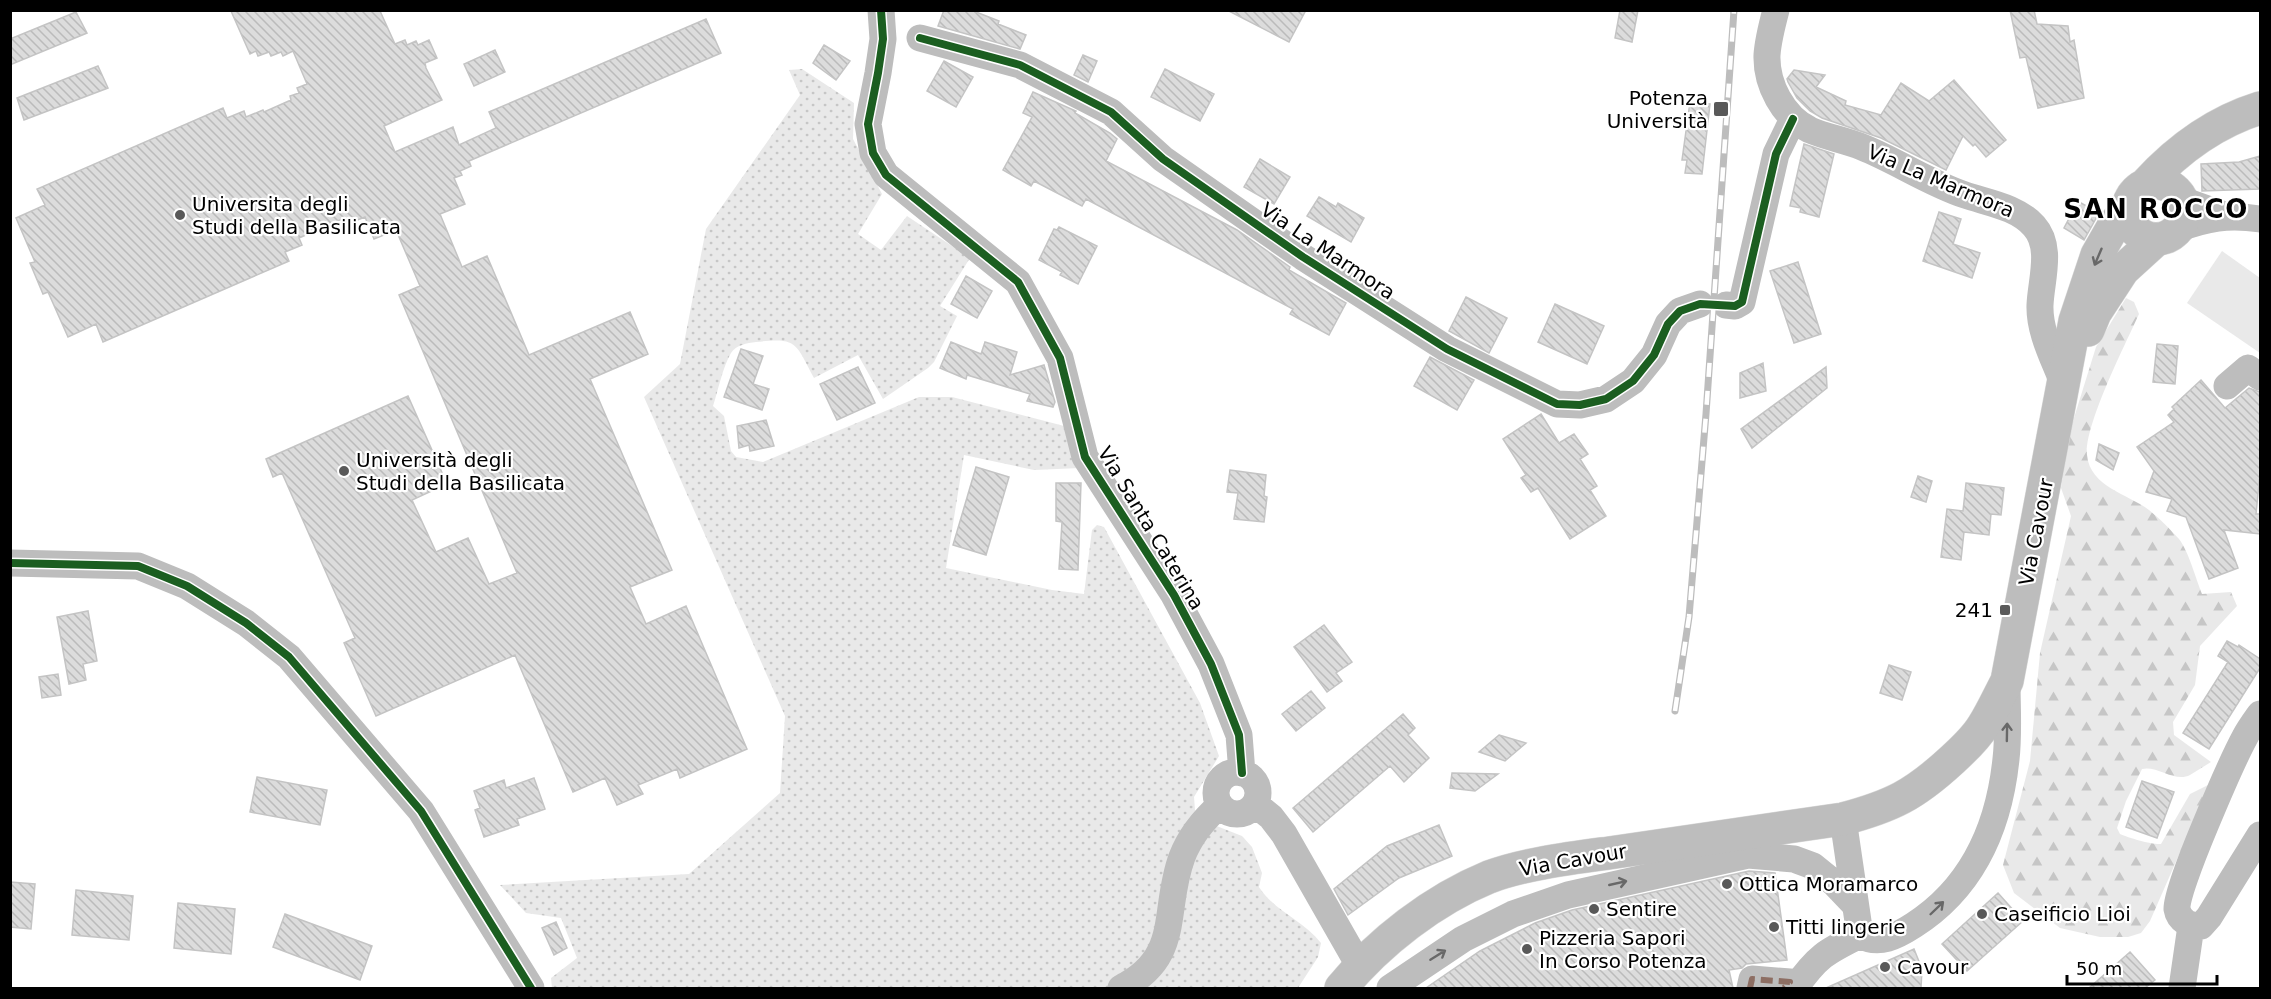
<svg xmlns="http://www.w3.org/2000/svg" width="2271" height="999" viewBox="0 0 2271 999" font-family="'DejaVu Sans',sans-serif">
<style>
.grass{fill:url(#grass-dots)}
.forest{fill:url(#forest-firs)}
.pitch{fill:#e9e9e9}
.building{fill:url(#building-back-hatch);stroke:#c4c4c4;stroke-width:1.5}
.lines{fill:none;stroke-linecap:round;stroke-linejoin:round}
.major-casing{stroke:#dbdbdb;stroke-width:34}
.minor{stroke:#bdbdbd;stroke-width:27}
.major{stroke:#bdbdbd;stroke-width:33}
.rail-casing{stroke:#bdbdbd;stroke-width:7}
.rail{stroke:#fff;stroke-width:4.5;stroke-dasharray:14;stroke-linecap:butt}
.quiet{stroke:#8d6e63;stroke-width:6;stroke-dasharray:12 6;stroke-linecap:butt}
.cycleway-casing{stroke:#fff;stroke-width:11}
.cycleway{stroke:#1b5e20;stroke-width:8}
.oneway{stroke:#686868}
.poi-dot{fill:#595959;stroke:#fff;stroke-width:2}
.labels{text-anchor:middle;dominant-baseline:central;stroke-width:4.5;stroke-linejoin:round;paint-order:stroke}
.poi-label{font-size:20px;fill:#000;stroke:#fff;text-anchor:start}
.street-label{font-size:20px;fill:#000;stroke:#fff}
.district-label{font-size:26px;font-weight:bold;letter-spacing:1.5px;fill:#000;stroke:#fff}
</style>
<defs>
<pattern id="grass-dots" width="8" height="8" patternUnits="userSpaceOnUse" patternTransform="scale(1.5)"><rect width="8" height="8" fill="#e9e9e9"/><path d="M2 2h.1M6 6h.1" fill="none" stroke="#c6c6c6" stroke-width="1.8" stroke-linecap="round"/></pattern>
<pattern id="forest-firs" width="22" height="20" patternUnits="userSpaceOnUse" patternTransform="scale(1.5)"><rect width="22" height="20" fill="#e9e9e9"/><path d="M5 1l3.5 6h-7zM16 11l3.5 6h-7z" fill="#c6c6c6"/></pattern>
<pattern id="building-back-hatch" width="6" height="6" patternUnits="userSpaceOnUse" patternTransform="scale(1.5)"><rect width="6" height="6" fill="#dcdcdc"/><path d="M-1 5l2 2M0 0l6 6M5-1l2 2" fill="none" stroke="#bbb"/></pattern>
</defs>
<rect width="100%" height="100%" fill="#fff"/>
<path class="grass" d="M 802,69 L 854,103 L 853,139 L 882,194 L 858,234 L 881,250 L 907,216 L 970,258 L 940,306 L 957,316 L 934,362 L 928,368 L 883,399 L 858,355 L 814,378 C 795,343 798,337 756,342 C 747,343 736,345 731,353 C 723,366 718,391 713,406 L 724,416 L 731,451 L 736,457 L 763,462 L 919,397 L 952,397 L 1068,427 L 1080,468 L 1034,470 L 964,455 L 946,568 L 1052,590 L 1084,594 L 1092,530 L 1097,525 L 1104,527 L 1200,703 L 1219,756 L 1194,797 L 1195,810 L 1204,821 L 1242,836 L 1252,847 L 1262,873 L 1259,887 C 1274,911 1303,920 1321,943 L 1318,957 L 1298,988 L 552,988 L 551,978 L 577,958 L 561,918 L 526,913 L 500,885 L 689,874 L 780,793 L 785,716 L 644,397 L 680,364 L 706,229 L 800,95 L 789,70 Z"/>
<path class="forest" d="M 2126,298 L 2134,302 L 2139,314 C 2126,343 2084,426 2087,455 C 2090,487 2128,494 2149,510 C 2159,518 2170,529 2179,539 C 2188,550 2196,579 2202,594 L 2231,592 L 2237,606 L 2200,646 L 2195,685 L 2173,722 L 2174,735 L 2211,762 C 2204,766 2197,771 2190,775 C 2175,783 2157,765 2142,769 L 2126,801 L 2117,828 L 2120,834 C 2129,838 2153,845 2161,844 L 2190,794 L 2210,784 L 2150,921 L 2141,933 L 2128,937 L 2100,937 L 2060,928 L 2014,893 L 2003,865 L 2030,761 L 2040,653 L 2071,516 L 2061,488 L 2069,434 L 2096,347 Z"/>
<path class="pitch" d="M 2222,251 L 2260,278 L 2260,353 L 2187,303 Z"/>
<path class="building" d="M 944,10 L 971,10 L 999,21 L 998,24 L 1026,35 L 1020,49 L 938,26 Z
M 1227,10 L 1306,10 L 1289,42 Z
M 1620,10 L 1638,10 L 1632,42 L 1615,38 Z
M 2010,10 L 2034,10 L 2037,24 L 2068,26 L 2070,42 L 2074,40 L 2084,98 L 2038,108 L 2026,57 L 2020,58 Z
M 231,11 L 380,11 L 395,44 L 405,40 L 407,45 L 416,41 L 418,45 L 429,40 L 437,58 L 425,63 L 426,68 L 442,100 L 384,126 L 395,152 L 453,127 L 459,145 L 496,128 L 489,112 L 706,19 L 721,53 L 469,161 L 471,166 L 460,171 L 462,175 L 454,178 L 465,204 L 440,214 L 462,267 L 487,256 L 529,355 L 630,312 L 648,354 L 590,379 L 672,570 L 630,587 L 646,624 L 686,606 L 747,749 L 680,778 L 677,769 L 638,785 L 643,794 L 617,805 L 605,778 L 573,792 L 515,655 L 376,716 L 344,643 L 355,638 L 282,473 L 273,477 L 266,459 L 408,396 L 447,484 L 412,500 L 436,552 L 468,538 L 489,584 L 517,573 L 399,295 L 420,286 L 396,230 L 374,239 L 365,217 L 355,221 L 354,217 L 343,222 L 342,219 L 299,238 L 302,245 L 285,252 L 289,261 L 103,342 L 96,324 L 68,337 L 48,292 L 43,294 L 30,263 L 35,262 L 16,218 L 45,205 L 37,189 L 223,108 L 227,118 L 244,111 L 246,117 L 263,110 L 264,112 L 291,100 L 290,96 L 299,93 L 297,88 L 307,84 L 293,51 L 283,56 L 281,52 L 271,56 L 269,52 L 258,56 L 256,51 L 250,54 Z
M 76,12 L 87,33 L 10,65 L 10,39 Z
M 824,45 L 850,61 L 836,80 L 813,63 Z
M 495,50 L 505,72 L 474,86 L 464,64 Z
M 1083,55 L 1097,61 L 1088,82 L 1074,75 Z
M 944,61 L 973,77 L 956,107 L 927,91 Z
M 98,66 L 108,88 L 24,120 L 17,98 Z
M 1165,69 L 1214,94 L 1200,121 L 1151,97 Z
M 1794,70 L 1825,75 L 1816,87 L 1846,101 L 1845,105 L 1881,115 L 1901,83 L 1929,101 L 1954,80 L 2006,140 L 1986,157 L 1975,144 L 1973,146 L 1963,136 L 1946,170 L 1881,138 L 1822,118 L 1810,111 L 1797,98 L 1788,82 L 1787,79 Z
M 1033,92 L 1076,111 L 1075,113 L 1110,133 L 1117,139 L 1106,161 L 1237,230 L 1290,267 L 1289,270 L 1346,303 L 1329,335 L 1290,314 L 1293,309 L 1086,199 L 1082,206 L 1034,181 L 1031,186 L 1003,170 L 1032,117 L 1023,113 Z
M 1690,102 L 1710,104 L 1702,174 L 1685,173 L 1687,160 L 1682,160 Z
M 1804,144 L 1834,154 L 1819,217 L 1800,212 L 1801,208 L 1790,206 Z
M 2260,156 L 2260,189 L 2202,191 L 2201,164 L 2239,162 Z
M 1260,159 L 1290,177 L 1274,204 L 1244,187 Z
M 1319,197 L 1336,207 L 1338,203 L 1364,218 L 1351,242 L 1307,216 Z
M 2081,203 L 2099,213 L 2084,240 L 2064,228 L 2074,209 Z
M 1939,212 L 1961,219 L 1953,244 L 1980,253 L 1972,278 L 1923,261 Z
M 1059,227 L 1097,246 L 1078,284 L 1060,275 L 1062,272 L 1039,260 L 1054,229 L 1057,230 Z
M 1798,262 L 1821,334 L 1794,343 L 1770,271 Z
M 966,276 L 992,291 L 977,318 L 951,304 Z
M 1466,297 L 1507,318 L 1489,353 L 1449,331 Z
M 1555,304 L 1604,326 L 1587,364 L 1538,342 Z
M 951,342 L 981,354 L 985,342 L 1017,352 L 1010,375 L 1044,365 L 1055,402 L 1053,407 L 1027,401 L 1030,394 L 967,375 L 966,379 L 940,368 Z
M 2157,344 L 2178,346 L 2175,384 L 2153,382 Z
M 741,349 L 763,356 L 753,384 L 769,389 L 762,410 L 724,397 Z
M 1430,357 L 1474,380 L 1457,410 L 1414,386 Z
M 1763,363 L 1766,391 L 1740,398 L 1740,373 Z
M 858,367 L 875,403 L 837,420 L 820,384 Z
M 1826,367 L 1827,388 L 1752,448 L 1741,429 Z
M 2201,380 L 2225,408 L 2249,388 L 2260,392 L 2260,474 L 2256,514 L 2260,514 L 2260,534 L 2224,530 L 2238,568 L 2209,579 L 2186,517 L 2167,511 L 2172,499 L 2146,492 L 2154,471 L 2137,447 L 2174,422 L 2168,415 L 2174,409 L 2172,407 Z
M 1541,414 L 1559,443 L 1574,434 L 1588,454 L 1580,459 L 1597,486 L 1590,490 L 1606,516 L 1570,539 L 1538,488 L 1531,492 L 1521,478 L 1526,475 L 1503,439 Z
M 766,420 L 774,446 L 750,451 L 749,445 L 739,448 L 737,426 Z
M 2099,444 L 2119,453 L 2113,470 L 2096,460 Z
M 976,467 L 1009,477 L 986,555 L 953,545 Z
M 1230,470 L 1266,475 L 1264,496 L 1267,497 L 1264,522 L 1234,519 L 1238,493 L 1227,492 Z
M 1918,476 L 1932,481 L 1926,502 L 1911,497 Z
M 1056,483 L 1081,483 L 1078,570 L 1059,569 L 1062,522 L 1056,521 Z
M 1966,483 L 2004,488 L 2001,515 L 1991,514 L 1989,535 L 1964,532 L 1961,560 L 1941,557 L 1947,509 L 1963,511 Z
M 88,611 L 97,661 L 83,664 L 86,680 L 69,684 L 57,617 Z
M 1324,625 L 1352,662 L 1336,673 L 1342,681 L 1327,692 L 1294,647 Z
M 2227,641 L 2238,647 L 2239,645 L 2260,659 L 2260,668 L 2209,749 L 2183,733 L 2228,662 L 2218,656 Z
M 1889,665 L 1911,672 L 1902,700 L 1880,693 Z
M 58,674 L 61,695 L 42,698 L 39,677 Z
M 1311,691 L 1325,708 L 1296,731 L 1282,714 Z
M 1403,714 L 1415,728 L 1408,735 L 1429,758 L 1404,782 L 1390,766 L 1313,832 L 1293,808 Z
M 1499,735 L 1526,743 L 1505,761 L 1479,752 Z
M 1452,773 L 1498,774 L 1475,791 L 1450,788 Z
M 257,777 L 327,790 L 320,825 L 250,812 Z
M 534,778 L 545,809 L 517,819 L 519,825 L 484,837 L 475,810 L 480,808 L 474,791 L 504,780 L 506,788 Z
M 2142,781 L 2174,792 L 2157,838 L 2126,827 Z
M 1439,825 L 1452,856 L 1399,878 L 1348,915 L 1334,889 L 1387,846 Z
M 1749,871 L 1775,873 L 1787,960 L 1746,964 L 1742,968 L 1729,970 L 1733,988 L 1426,988 L 1480,951 L 1535,923 L 1572,910 Z
M 10,882 L 35,884 L 31,929 L 10,927 Z
M 76,890 L 133,896 L 129,940 L 72,935 Z
M 1998,893 L 2023,921 L 1967,971 L 1942,944 Z
M 178,903 L 235,909 L 231,954 L 174,948 Z
M 285,914 L 372,946 L 360,980 L 273,947 Z
M 556,922 L 567,948 L 554,955 L 542,928 Z
M 1914,949 L 1922,969 L 1921,988 L 1826,988 Z
M 2130,952 L 2155,980 L 2145,988 L 2089,988 Z"/>
<g class="lines">
<g class="major-casing">
<path id="major" d="M2128 211a28 28 0 1 1 56 0a28 28 0 1 1-56 0Z
M 2146,184 C 2177,150 2215,122 2260,108
M 2088,330 L 2095,313 L 2123,270 L 2157,239
M 1341,988 C 1379,942 1433,900 1489,877 C 1523,864 1572,858 1609,853 C 1687,841 1765,831 1843,819 C 1892,806 1914,795 1952,760 C 1963,750 1975,739 1983,726 C 1992,712 1999,696 2007,681 L 2075,321 L 2097,255 L 2113,227 L 2127,207"/>
</g>
<path class="minor" d="M 881,10 L 883,39 L 878,73 L 868,124 L 873,153 L 886,175 L 1018,282 L 1060,358 L 1085,457 L 1174,595 L 1211,664 L 1239,735 L 1242,773
M 1776,10 C 1772,25 1768,40 1767,55 C 1766,84 1783,117 1810,130 C 1826,137 1845,140 1862,147 C 1897,161 1929,183 1965,195 C 1989,203 2017,207 2034,226 C 2053,247 2041,280 2040,305 C 2039,332 2054,359 2063,383
M 920,38 L 1020,65 L 1111,112 L 1163,159 L 1303,257 L 1447,349 L 1557,404 L 1580,405 L 1606,399 L 1633,381 L 1654,355 L 1668,324 L 1680,311 L 1700,304
M 2182,200 L 2227,216
M 2177,229 C 2207,218 2228,214 2260,219
M 1726,305 L 1735,306 L 1742,302 L 1776,154 L 1793,119
M 2227,386 L 2248,368 L 2260,377
M 10,563 L 138,566 L 187,586 L 246,623 L 289,657 L 421,811 L 531,988
M 2260,714 C 2255,721 2249,729 2245,737 C 2233,759 2174,892 2177,909 C 2179,921 2190,926 2201,926 L 2209,917 L 2260,835
M1216 793a21 21 0 1 1 42 0a21 21 0 1 1-42 0Z
M 1255,804 L 1271,817 L 1284,834 L 1360,967
M 1843,819 L 1860,935 C 1879,946 1897,936 1914,925 C 1973,887 1999,827 2006,759 C 2009,734 2007,707 2007,681
M 1121,988 C 1183,957 1162,910 1182,857 C 1190,836 1203,820 1220,805
M 1390,988 L 1463,939 L 1513,914 L 1568,895 L 1748,855 L 1794,859 L 1813,866 L 1834,883 L 1854,904
M 1750,988 L 1752,979 L 1790,982 L 1784,988
M 1795,988 C 1817,957 1825,952 1860,935
M 2182,988 L 2191,926"/>
<use href="#major" class="major"/>
<g class="rail-casing">
<path id="rail" d="M 1675,711 L 1689,617 L 1706,414 L 1734,10"/>
</g>
<use href="#rail" class="rail"/>
<path class="quiet" d="M 1750,988 L 1752,979 L 1790,982 L 1784,988"/>
<g class="cycleway-casing">
<path id="cycleway" d="M 881,10 L 883,39 L 878,73 L 868,124 L 873,153 L 886,175 L 1018,282 L 1060,358 L 1085,457 L 1174,595 L 1211,664 L 1239,735 L 1242,773
M 920,38 L 1020,65 L 1111,112 L 1163,159 L 1303,257 L 1447,349 L 1557,404 L 1580,405 L 1606,399 L 1633,381 L 1654,355 L 1668,324 L 1680,311 L 1700,304 L 1735,306 L 1742,302 L 1776,154 L 1793,119
M 10,563 L 138,566 L 187,586 L 246,623 L 289,657 L 421,811 L 531,988"/>
</g>
<use href="#cycleway" class="cycleway"/>
</g>
<defs><path id="oneway-shaft" d="M-6 0H5M1.5-3L5.5 0L1.5 3" fill="none" stroke-width="1.6" stroke-linecap="round" stroke-linejoin="round" transform="scale(1.5)"/></defs>
<g class="oneway">
<use href="#oneway-shaft" transform="translate(2098 257) rotate(113)"/>
<use href="#oneway-shaft" transform="translate(2007 732) rotate(-89)"/>
<use href="#oneway-shaft" transform="translate(1618 883) rotate(-13)"/>
<use href="#oneway-shaft" transform="translate(1937 908) rotate(-44)"/>
<use href="#oneway-shaft" transform="translate(1438 955) rotate(-32)"/>
</g>
<g class="poi-dot">
<rect x="1713" y="101" width="16" height="16" rx="3"/>
<circle cx="180" cy="215" r="6"/>
<circle cx="344" cy="471" r="6"/>
<rect x="1999" y="604" width="12" height="12" rx="3"/>
<circle cx="1727" cy="884" r="6"/>
<circle cx="1594" cy="909" r="6"/>
<circle cx="1982" cy="914" r="6"/>
<circle cx="1774" cy="927" r="6"/>
<circle cx="1527" cy="949" r="6"/>
<circle cx="1885" cy="967" r="6"/>
</g>
<g class="labels">
<g class="poi-label">
<text x="1708" y="98" text-anchor="end">Potenza<tspan x="1708" dy="23">Università</tspan></text>
<text x="192" y="204">Universita degli<tspan x="192" dy="23">Studi della Basilicata</tspan></text>
<text x="356" y="460">Università degli<tspan x="356" dy="23">Studi della Basilicata</tspan></text>
<text x="1993" y="610" text-anchor="end">241</text>
<text x="1739" y="884">Ottica Moramarco</text>
<text x="1606" y="909">Sentire</text>
<text x="1994" y="914">Caseificio Lioi</text>
<text x="1786" y="927">Titti lingerie</text>
<text x="1539" y="938">Pizzeria Sapori<tspan x="1539" dy="23">In Corso Potenza</tspan></text>
<text x="1897" y="967">Cavour</text>
</g>
<g class="street-label">
<text transform="translate(1941 181) rotate(23)">Via La Marmora</text>
<text transform="translate(1328 251) rotate(34)">Via La Marmora</text>
<text transform="translate(1151 528) rotate(59)">Via Santa Caterina</text>
<text transform="translate(2036 532) rotate(-79)">Via Cavour</text>
<text transform="translate(1573 860) rotate(-10)">Via Cavour</text>
</g>
<g class="district-label">
<text x="2156" y="209">SAN ROCCO</text>
</g>
</g>
<rect width="2271" height="999" fill="none" stroke="#000000" stroke-width="24"/>
<path d="M2067 975v9h150v-9" fill="none" stroke="#000000" stroke-width="3"/>
<text x="2076" y="975" font-size="18" fill="#000000" stroke="#ffffff" stroke-width="4.5" paint-order="stroke">50 m</text>
</svg>
